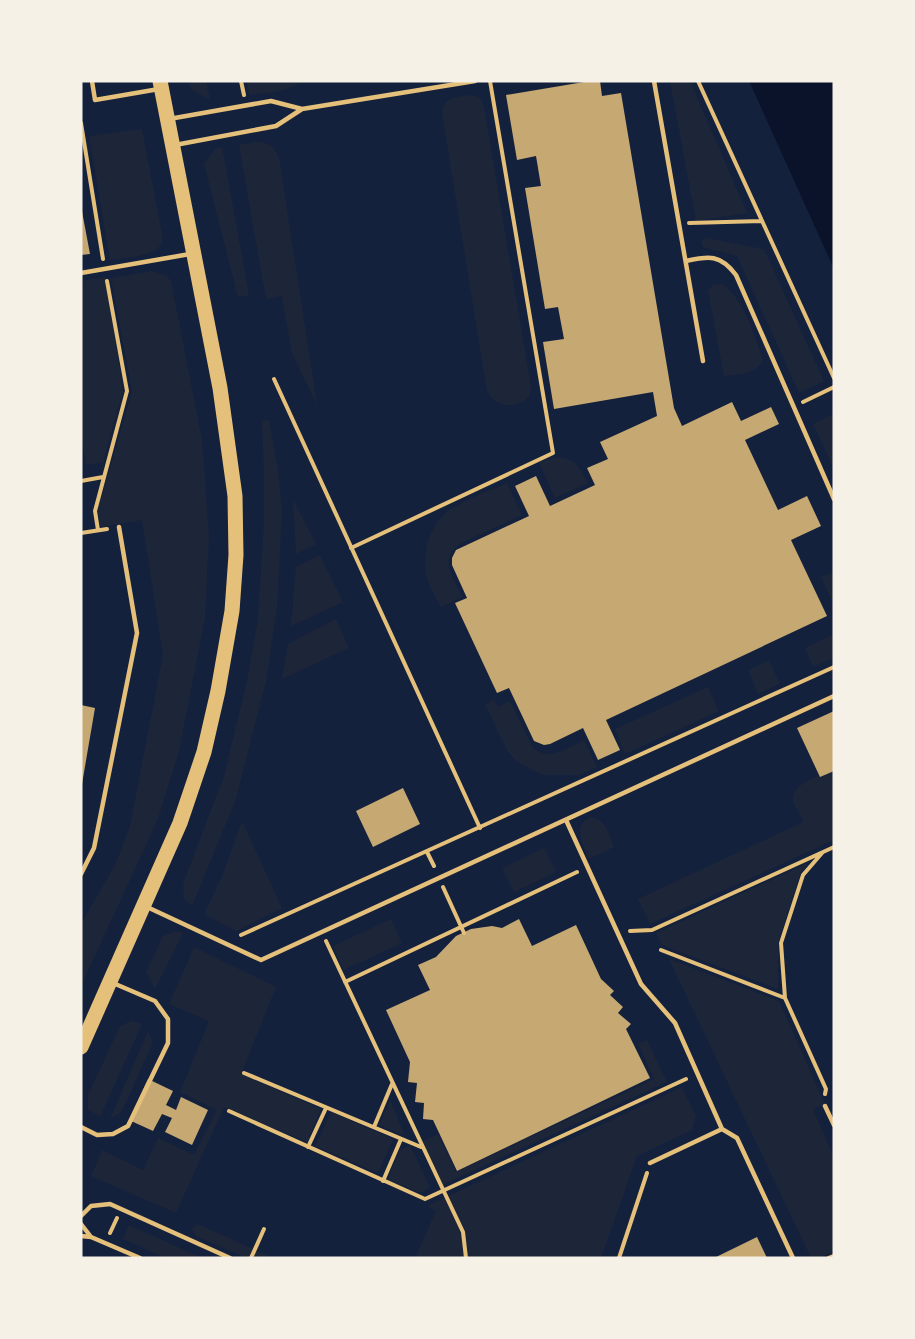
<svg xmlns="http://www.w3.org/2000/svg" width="915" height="1339" viewBox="0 0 915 1339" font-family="'Fira Sans Condensed',sans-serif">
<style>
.green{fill:#1d2539}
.water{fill:#0b132b}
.building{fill:#c6a872}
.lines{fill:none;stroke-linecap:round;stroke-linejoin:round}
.path{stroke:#e5c07b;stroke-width:4}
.service{stroke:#e5c07b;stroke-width:4.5}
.primary{stroke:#e5c07b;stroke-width:15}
</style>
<rect width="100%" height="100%" fill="#14213d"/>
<path class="green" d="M 188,81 L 206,81 L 210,100 L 192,90 Z
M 247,81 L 301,81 C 288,93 266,92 249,95 Z
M 670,81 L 690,81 L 747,213 L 696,221 Z
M 470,95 C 478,96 481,98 484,106 L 531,387 L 529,397 C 516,409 495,408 487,391 L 442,113 C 443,97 457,97 470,95 Z
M 142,129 L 162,234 C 162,238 163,241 161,244 C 156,257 122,258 110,260 L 89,136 Z
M 255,142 C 269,142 274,146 279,158 L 317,405 L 292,353 L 282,296 L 266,299 L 239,145 Z
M 222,147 L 249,295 L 238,297 L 204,164 L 215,149 Z
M 705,238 L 764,249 L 824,381 L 799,393 L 737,256 L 703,247 L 701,242 Z
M 152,271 L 166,275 L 171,281 L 202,440 L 209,536 L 205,618 L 179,751 L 158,819 L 81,986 L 81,924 L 115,865 L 130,826 L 163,655 L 142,520 L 101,527 L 98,510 L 132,391 L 111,278 Z
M 105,277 L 123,391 L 103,462 L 86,465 L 81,434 L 81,281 Z
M 722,284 C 742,296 756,338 763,360 C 755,375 740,374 724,376 L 708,291 L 713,285 Z
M 834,414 L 834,469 L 813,424 Z
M 269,420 L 278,470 L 282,511 L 277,608 L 266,681 L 236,799 L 192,906 L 184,898 L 183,884 L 224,776 L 247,681 L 258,619 L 264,522 L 264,472 L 262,421 Z
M 555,457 C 577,459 578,465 588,483 L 555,498 L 539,462 Z
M 507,483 L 522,515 L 461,543 C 437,560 453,576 462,597 L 441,607 C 436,598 430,588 427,578 C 421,553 430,522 452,508 C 469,498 489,491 507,483 Z
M 293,499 L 316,544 L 296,554 Z
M 320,555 L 343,602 L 291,626 L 296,567 Z
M 834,572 L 834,606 L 821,577 Z
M 336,619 L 349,648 L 282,679 L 288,644 Z
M 834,634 L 834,658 L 813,667 L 805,648 Z
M 769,660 L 780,684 L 758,694 L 748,670 Z
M 708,687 L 719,711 L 625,754 L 615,729 Z
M 494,700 L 498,707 L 510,701 L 533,748 C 550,762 567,748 584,740 L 597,767 L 579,775 L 543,775 L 517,762 L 508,752 L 485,705 Z
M 834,770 L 834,840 L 650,924 L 638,899 L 803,822 C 801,815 794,807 793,800 C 791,783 822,775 834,770 Z
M 591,817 C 606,819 609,835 614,847 L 589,859 C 583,845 571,825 591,817 Z
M 242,821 L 282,908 L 236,931 L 204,914 L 223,874 Z
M 544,848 L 556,872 L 514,892 L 502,868 Z
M 808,863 L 800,874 L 778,942 L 778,989 L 662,945 L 656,933 Z
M 391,919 L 402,943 L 344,970 L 333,946 Z
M 176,931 L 183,933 L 155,989 L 146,972 L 163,936 Z
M 194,947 L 276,987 L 241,1074 L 321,1109 L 307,1142 L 224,1107 L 176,1213 L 91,1176 L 102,1150 L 143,1170 L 158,1138 L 194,1155 L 217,1110 L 180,1092 L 209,1021 L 169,1004 Z
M 669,959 L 779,1001 L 825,1104 L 813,1109 L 834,1158 L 834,1251 L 820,1258 L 811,1258 Z
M 131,1021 L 142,1024 L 100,1117 L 88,1109 L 88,1095 L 120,1026 Z
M 148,1031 L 152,1040 L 152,1045 L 124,1107 L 120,1113 L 110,1119 Z
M 647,1040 L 667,1082 L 442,1185 L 422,1142 L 438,1134 L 456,1172 L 654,1079 L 638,1044 Z
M 682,1087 L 696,1116 L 692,1130 L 637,1156 L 601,1258 L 415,1258 L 436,1211 L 427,1206 Z
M 390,1100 L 405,1136 L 379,1125 Z
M 331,1112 L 393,1139 L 378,1173 L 315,1146 Z
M 410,1145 L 430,1188 L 420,1193 L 388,1179 L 399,1151 Z
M 129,1225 L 202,1258 L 165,1258 L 123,1239 Z
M 195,1225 L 200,1225 L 273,1258 L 246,1258 L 196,1236 L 192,1229 Z"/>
<path class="water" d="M 749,81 L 834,81 L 834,269 Z"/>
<path class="building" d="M 590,81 L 600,81 L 602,96 L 621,93 L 674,408 L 682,426 L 732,402 L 741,421 L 771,407 L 779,424 L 745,440 L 778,510 L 807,496 L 821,526 L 791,540 L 827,616 L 606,720 L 620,750 L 598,760 L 583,728 L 550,744 L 544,745 L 534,741 L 509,688 L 497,693 L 455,603 L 467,598 L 452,565 L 452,558 L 456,550 L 529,516 L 515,486 L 536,476 L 550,506 L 595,485 L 587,468 L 608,459 L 600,442 L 657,416 L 653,392 L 554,409 L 543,342 L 564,339 L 558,307 L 545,309 L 525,188 L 541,186 L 536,156 L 517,160 L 506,95 Z
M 81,206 L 90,254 L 81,255 Z
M 81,705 L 95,708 L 82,784 L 81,784 Z
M 834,711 L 834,771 L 820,777 L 797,728 Z
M 403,788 L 420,824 L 373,847 L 356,811 Z
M 519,919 L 532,946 L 576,925 L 601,979 L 614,991 L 610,995 L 623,1007 L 618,1013 L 631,1024 L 626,1029 L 650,1078 L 457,1171 L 433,1120 L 423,1119 L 424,1103 L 415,1102 L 417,1083 L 408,1082 L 410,1062 L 386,1010 L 430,990 L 418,965 L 436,957 L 456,936 L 471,929 L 492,926 L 502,928 Z
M 148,1079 L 173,1091 L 166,1105 L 176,1110 L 181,1097 L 208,1110 L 192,1145 L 165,1132 L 172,1118 L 162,1114 L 153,1131 L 129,1120 Z
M 757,1237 L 767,1258 L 714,1258 Z"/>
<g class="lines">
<path class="path" d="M 241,81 L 244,95
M 698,81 L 834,378
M 81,123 L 103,259
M 689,223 L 762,221
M 274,379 L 480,828
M 803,402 L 834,387
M 81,481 L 103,477
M 98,530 L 95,511 L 127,391 L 107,281
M 81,533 L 107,529
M 351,548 L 553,453 L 490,81
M 427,852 L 434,866
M 822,853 L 803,875 L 781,943 L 785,998 L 826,1089 L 825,1094
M 443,887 L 464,933
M 630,931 L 652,930 L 834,847
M 241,935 L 834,667
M 326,941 L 463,1232 L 466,1258
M 661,950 L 785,998
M 345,982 L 577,872
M 244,1073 L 421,1147
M 229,1111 L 425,1199 L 686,1079
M 374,1127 L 392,1084
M 308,1147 L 326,1108
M 383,1181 L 401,1139
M 110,1233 L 117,1218
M 251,1258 L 264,1229
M 619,1258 L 647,1173"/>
<path class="service" d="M 92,81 L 95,100 L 159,89
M 654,81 L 703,361
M 169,119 L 271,101 L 302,109
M 175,145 L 276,126 L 302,109 L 475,81
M 686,261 C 709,256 720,254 736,275 L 834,499
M 81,273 L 190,254
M 566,820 L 641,984 L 675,1023 L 722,1129 L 737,1138 L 793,1258
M 81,874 L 94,848 L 137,633 L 119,527
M 147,907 L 261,960 L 834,696
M 825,1106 L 834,1125
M 81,1127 L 97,1135 L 113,1134 L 128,1126 L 168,1043 L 168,1019 L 155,1001 L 113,983
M 650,1163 L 722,1129
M 81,1216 L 91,1206 L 110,1204 L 230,1258
M 81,1224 L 91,1237 L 81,1236
M 91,1237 L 140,1258
M 829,1258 L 834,1256"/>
<path class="primary" d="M 81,1047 L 180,823 L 204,752 L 218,691 L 232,611 L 236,555 L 235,496 L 220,388 L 160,81"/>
</g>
<rect width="915" height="1339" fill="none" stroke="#f6f1e7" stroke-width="165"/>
</svg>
